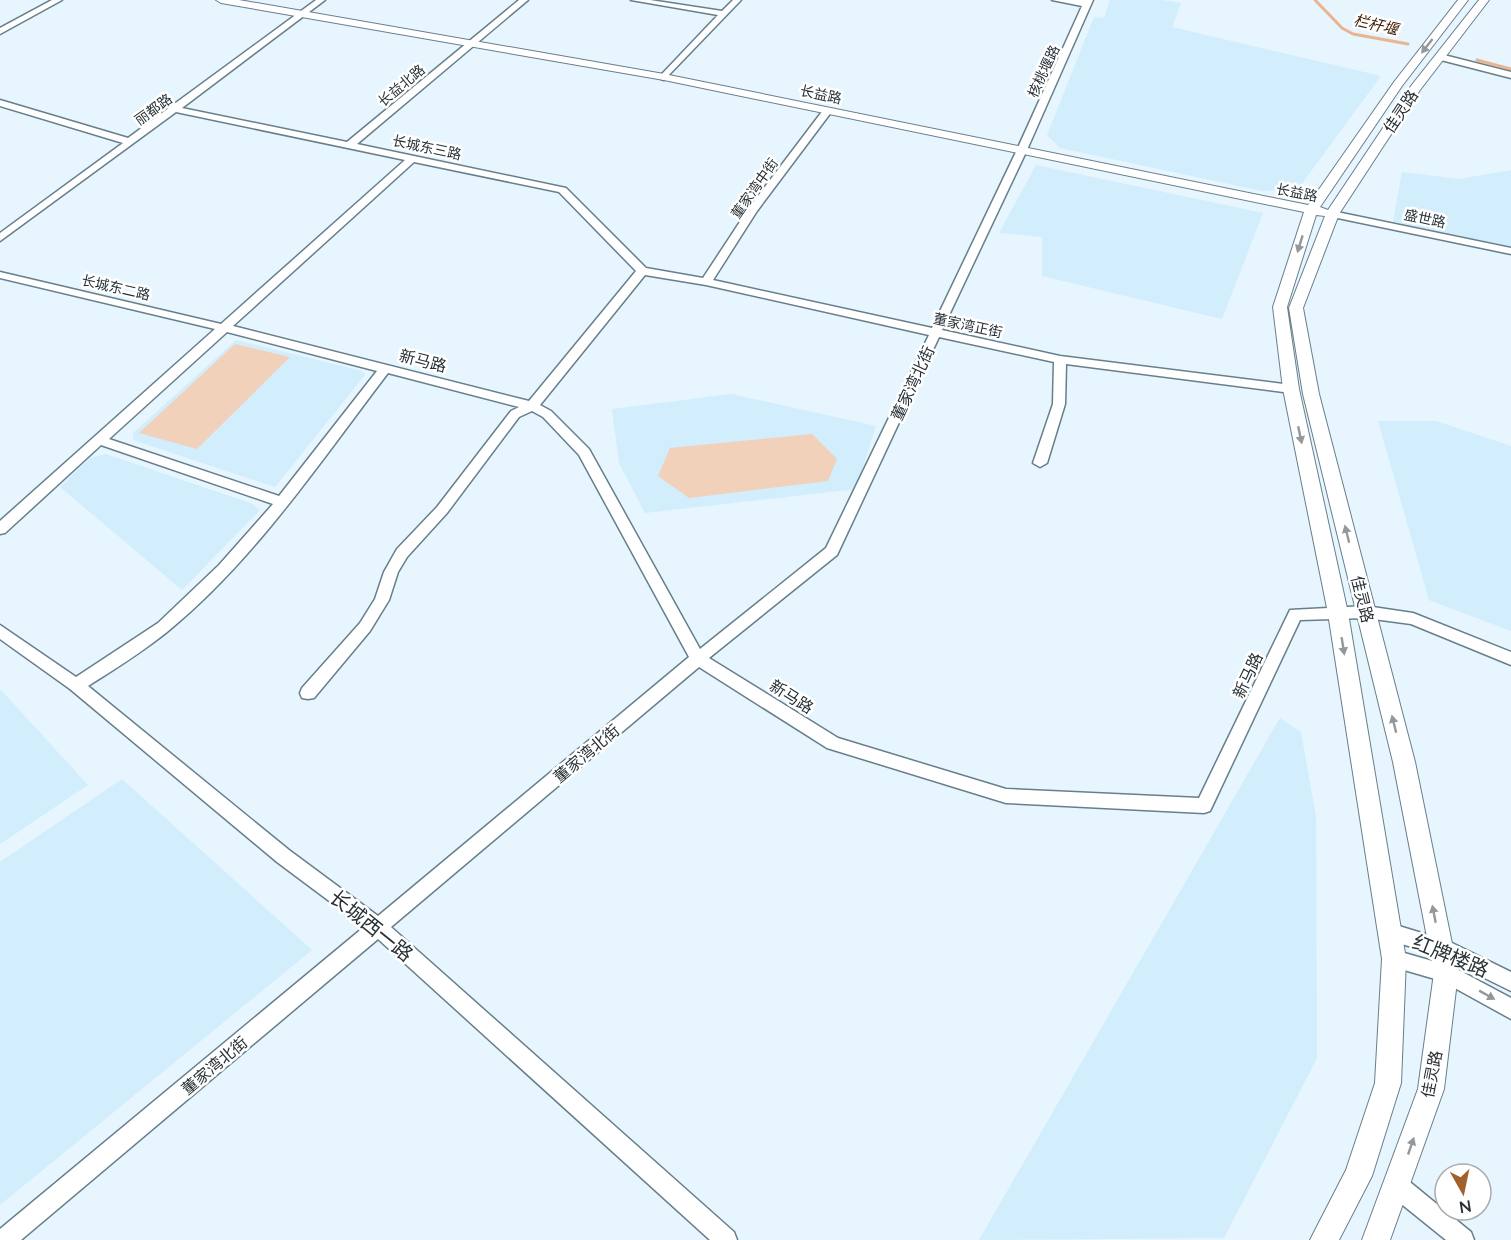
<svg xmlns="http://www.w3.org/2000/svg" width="1511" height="1240" viewBox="0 0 1511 1240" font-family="Lato,'Noto Sans SC',sans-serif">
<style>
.built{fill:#d2edfc}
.green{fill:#f1d1ba}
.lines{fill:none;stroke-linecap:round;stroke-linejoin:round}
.stream{stroke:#e9b591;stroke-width:3}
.minor-casing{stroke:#677f8b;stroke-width:3}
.major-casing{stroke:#677f8b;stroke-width:2}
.minor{fill:#fff;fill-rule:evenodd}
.major{fill:#fff;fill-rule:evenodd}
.oneway{fill:#93989a}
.labels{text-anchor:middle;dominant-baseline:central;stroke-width:5;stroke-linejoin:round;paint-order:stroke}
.far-street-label{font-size:14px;fill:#273136;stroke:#fff}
.far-water-label{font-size:15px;font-style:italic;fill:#432105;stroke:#fff}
.street-label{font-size:16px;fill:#273136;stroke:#fff}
.near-street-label{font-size:20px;fill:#273136;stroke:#fff}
</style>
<rect width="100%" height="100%" fill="#e6f5fe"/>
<path class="built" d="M 1110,0 L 1162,0 L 1181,3 L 1172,27 L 1381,76 L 1298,189 L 1262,191 L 1060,148 L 1047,135 L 1094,17 L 1104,18 Z
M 1036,165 L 1263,213 L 1222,319 L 1042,276 L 1042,237 L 999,233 Z
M 1511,170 L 1511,247 L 1393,222 L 1402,172 L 1459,179 Z
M 236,340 L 362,371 L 365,375 L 275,487 L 133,440 L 133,433 Z
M 731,394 L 876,426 L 856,489 L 645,513 L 619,463 L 612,409 Z
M 1378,421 L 1436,421 L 1511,446 L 1511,631 L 1429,600 Z
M 106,454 L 253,504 L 260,510 L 182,590 L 60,487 L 90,458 Z
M 0,689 L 88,785 L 0,844 Z
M 1280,718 L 1301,732 L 1316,817 L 1317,1058 L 1224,1238 L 979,1240 Z
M 122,779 L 312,950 L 0,1205 L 0,862 Z"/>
<path class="green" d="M 235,344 L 290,357 L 197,449 L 139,433 Z
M 812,434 L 837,459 L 828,481 L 689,498 L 658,476 L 670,448 Z"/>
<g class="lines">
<path class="stream" d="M 1315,0 L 1342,28 L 1353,34 L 1408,44
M 1477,60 L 1511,69"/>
<g class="minor-casing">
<path id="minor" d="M 52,0 L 62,0 L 0,34 L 0,28 Z
M 316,0 L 325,0 L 182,108 L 347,142 L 519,0 L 528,0 L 357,144 L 566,188 L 646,268 L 703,278 L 749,208 L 824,109 L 830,109 L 832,111 L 757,211 L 713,280 L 932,328 L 1016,152 L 1082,6 L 1052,0 L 1093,0 L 1026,152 L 942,330 L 1060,356 L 1291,385 L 1297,389 L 1291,393 L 1066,364 L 1065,404 L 1047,463 L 1040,467 L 1033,463 L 1053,404 L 1054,362 L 939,337 L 837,555 L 709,658 L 838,738 L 1006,789 L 1199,798 L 1290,610 L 1366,606 L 1413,613 L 1511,652 L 1511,665 L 1411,624 L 1366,618 L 1300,620 L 1210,811 L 1204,813 L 1006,803 L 827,748 L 699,667 L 391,927 L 734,1232 L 737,1240 L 710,1240 L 378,939 L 21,1240 L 0,1240 L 0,1229 L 364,927 L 277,862 L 70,689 L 0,639 L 0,625 L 76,677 L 158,623 L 219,565 L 273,504 L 101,445 L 5,533 L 0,534 L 0,521 L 215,329 L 0,278 L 0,272 L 221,324 L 405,160 L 176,112 L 0,241 L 0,233 L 123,143 L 0,106 L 0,100 L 128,138 ZM 414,162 L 559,192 L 636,271 L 529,401 L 233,326 ZM 645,275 L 706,285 L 929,335 L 826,548 L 700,649 L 589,449 L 551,411 L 540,405 ZM 227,332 L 377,371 L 279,496 L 109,439 ZM 388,373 L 519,407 L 511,411 L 437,507 L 397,549 L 384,572 L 375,599 L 360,623 L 302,688 L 300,693 L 302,698 L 308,699 L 314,698 L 370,631 L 389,600 L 398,572 L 407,557 L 447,513 L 519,417 L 532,411 L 543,417 L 579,455 L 689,657 L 378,916 L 289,850 L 88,686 C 115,669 142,652 167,632 C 255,560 319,463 388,373 Z
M 631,0 L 650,0 L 722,11 L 733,0 L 741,0 L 664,80 L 661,79 L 661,75 L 718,15 Z
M 1440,54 L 1511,72 L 1511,78 L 1437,59 L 1437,55 Z
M 1332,211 L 1511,248 L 1511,254 L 1328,216 L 1327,214 Z
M 1389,923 L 1448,941 L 1511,972 L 1511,991 L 1438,955 L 1382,938 L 1380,932 L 1382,926 Z
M 1394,950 L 1453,967 L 1511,998 L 1511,1019 L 1442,981 L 1387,965 L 1385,959 L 1387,953 Z
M 1397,1175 L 1405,1178 L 1471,1232 L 1474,1240 L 1446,1240 L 1389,1194 L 1386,1186 L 1389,1178 Z"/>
</g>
<g class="major-casing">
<path id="major" d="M 216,0 L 239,0 L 664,74 L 1308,205 L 1394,82 L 1458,0 L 1468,0 L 1402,86 L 1320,207 L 1328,210 L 1411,86 L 1479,0 L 1489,0 L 1420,90 L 1339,214 L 1303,308 L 1319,394 L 1415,762 L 1458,973 L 1444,1089 L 1390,1240 L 1362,1240 L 1418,1089 L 1434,973 L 1393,762 L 1303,394 L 1289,308 L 1325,216 L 1316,215 L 1287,307 L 1299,389 L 1348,613 L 1406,959 L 1401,1083 L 1372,1176 L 1339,1240 L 1310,1240 L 1346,1170 L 1375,1083 L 1382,959 L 1328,613 L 1283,389 L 1273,307 L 1304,212 L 664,80 L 221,3 Z"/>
</g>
<use href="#minor" class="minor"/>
<use href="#major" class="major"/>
</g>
<defs><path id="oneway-solid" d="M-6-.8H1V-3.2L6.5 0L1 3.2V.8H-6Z" transform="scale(1.5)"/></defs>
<g class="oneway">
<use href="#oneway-solid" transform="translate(1427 46) rotate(128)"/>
<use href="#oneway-solid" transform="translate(1300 244) rotate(107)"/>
<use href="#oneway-solid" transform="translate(1300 435) rotate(78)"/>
<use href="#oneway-solid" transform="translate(1347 534) rotate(-104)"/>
<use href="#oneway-solid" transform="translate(1343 646) rotate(81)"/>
<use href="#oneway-solid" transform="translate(1394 724) rotate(-104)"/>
<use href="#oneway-solid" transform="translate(1434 914) rotate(-101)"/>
<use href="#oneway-solid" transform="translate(1487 995) rotate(29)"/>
<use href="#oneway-solid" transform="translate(1411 1146) rotate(-71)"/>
</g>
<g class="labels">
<g class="far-street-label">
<text transform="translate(1043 71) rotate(-65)">核桃堰路</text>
<text transform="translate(401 85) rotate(-40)">长益北路</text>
<text transform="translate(821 94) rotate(12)">长益路</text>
<text transform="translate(153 109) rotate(-36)">丽都路</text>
<text transform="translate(427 147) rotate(12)">长城东三路</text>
<text transform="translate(754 188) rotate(-55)">董家湾中街</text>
<text transform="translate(1297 192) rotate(11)">长益路</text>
<text transform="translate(1425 218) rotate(12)">盛世路</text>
<text transform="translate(116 287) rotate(13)">长城东二路</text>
<text transform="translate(968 325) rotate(12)">董家湾正街</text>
</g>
<g class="far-water-label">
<text transform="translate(1376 24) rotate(13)">栏杆堰</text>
</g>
<g class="street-label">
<text transform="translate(1400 111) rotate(-56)">佳灵路</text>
<text transform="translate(423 360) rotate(14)">新马路</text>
<text transform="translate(912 383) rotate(-65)">董家湾北街</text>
<text transform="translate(1363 599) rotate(76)">佳灵路</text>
<text transform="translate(1247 675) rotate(-65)">新马路</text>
<text transform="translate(792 696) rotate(32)">新马路</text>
<text transform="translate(586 753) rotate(-40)">董家湾北街</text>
<text transform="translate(214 1065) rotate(-40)">董家湾北街</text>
<text transform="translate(1431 1074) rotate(-79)">佳灵路</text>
</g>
<g class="near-street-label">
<text transform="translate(372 925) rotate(39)">长城西一路</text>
<text transform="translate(1451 955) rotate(22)">红牌楼路</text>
</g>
</g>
<g transform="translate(1463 1192) rotate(171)"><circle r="28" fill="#ffffff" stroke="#a9adaf" stroke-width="1.5"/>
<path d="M0-4.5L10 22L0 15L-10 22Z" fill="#a1602c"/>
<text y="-9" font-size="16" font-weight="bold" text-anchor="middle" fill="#273136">N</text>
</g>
</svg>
